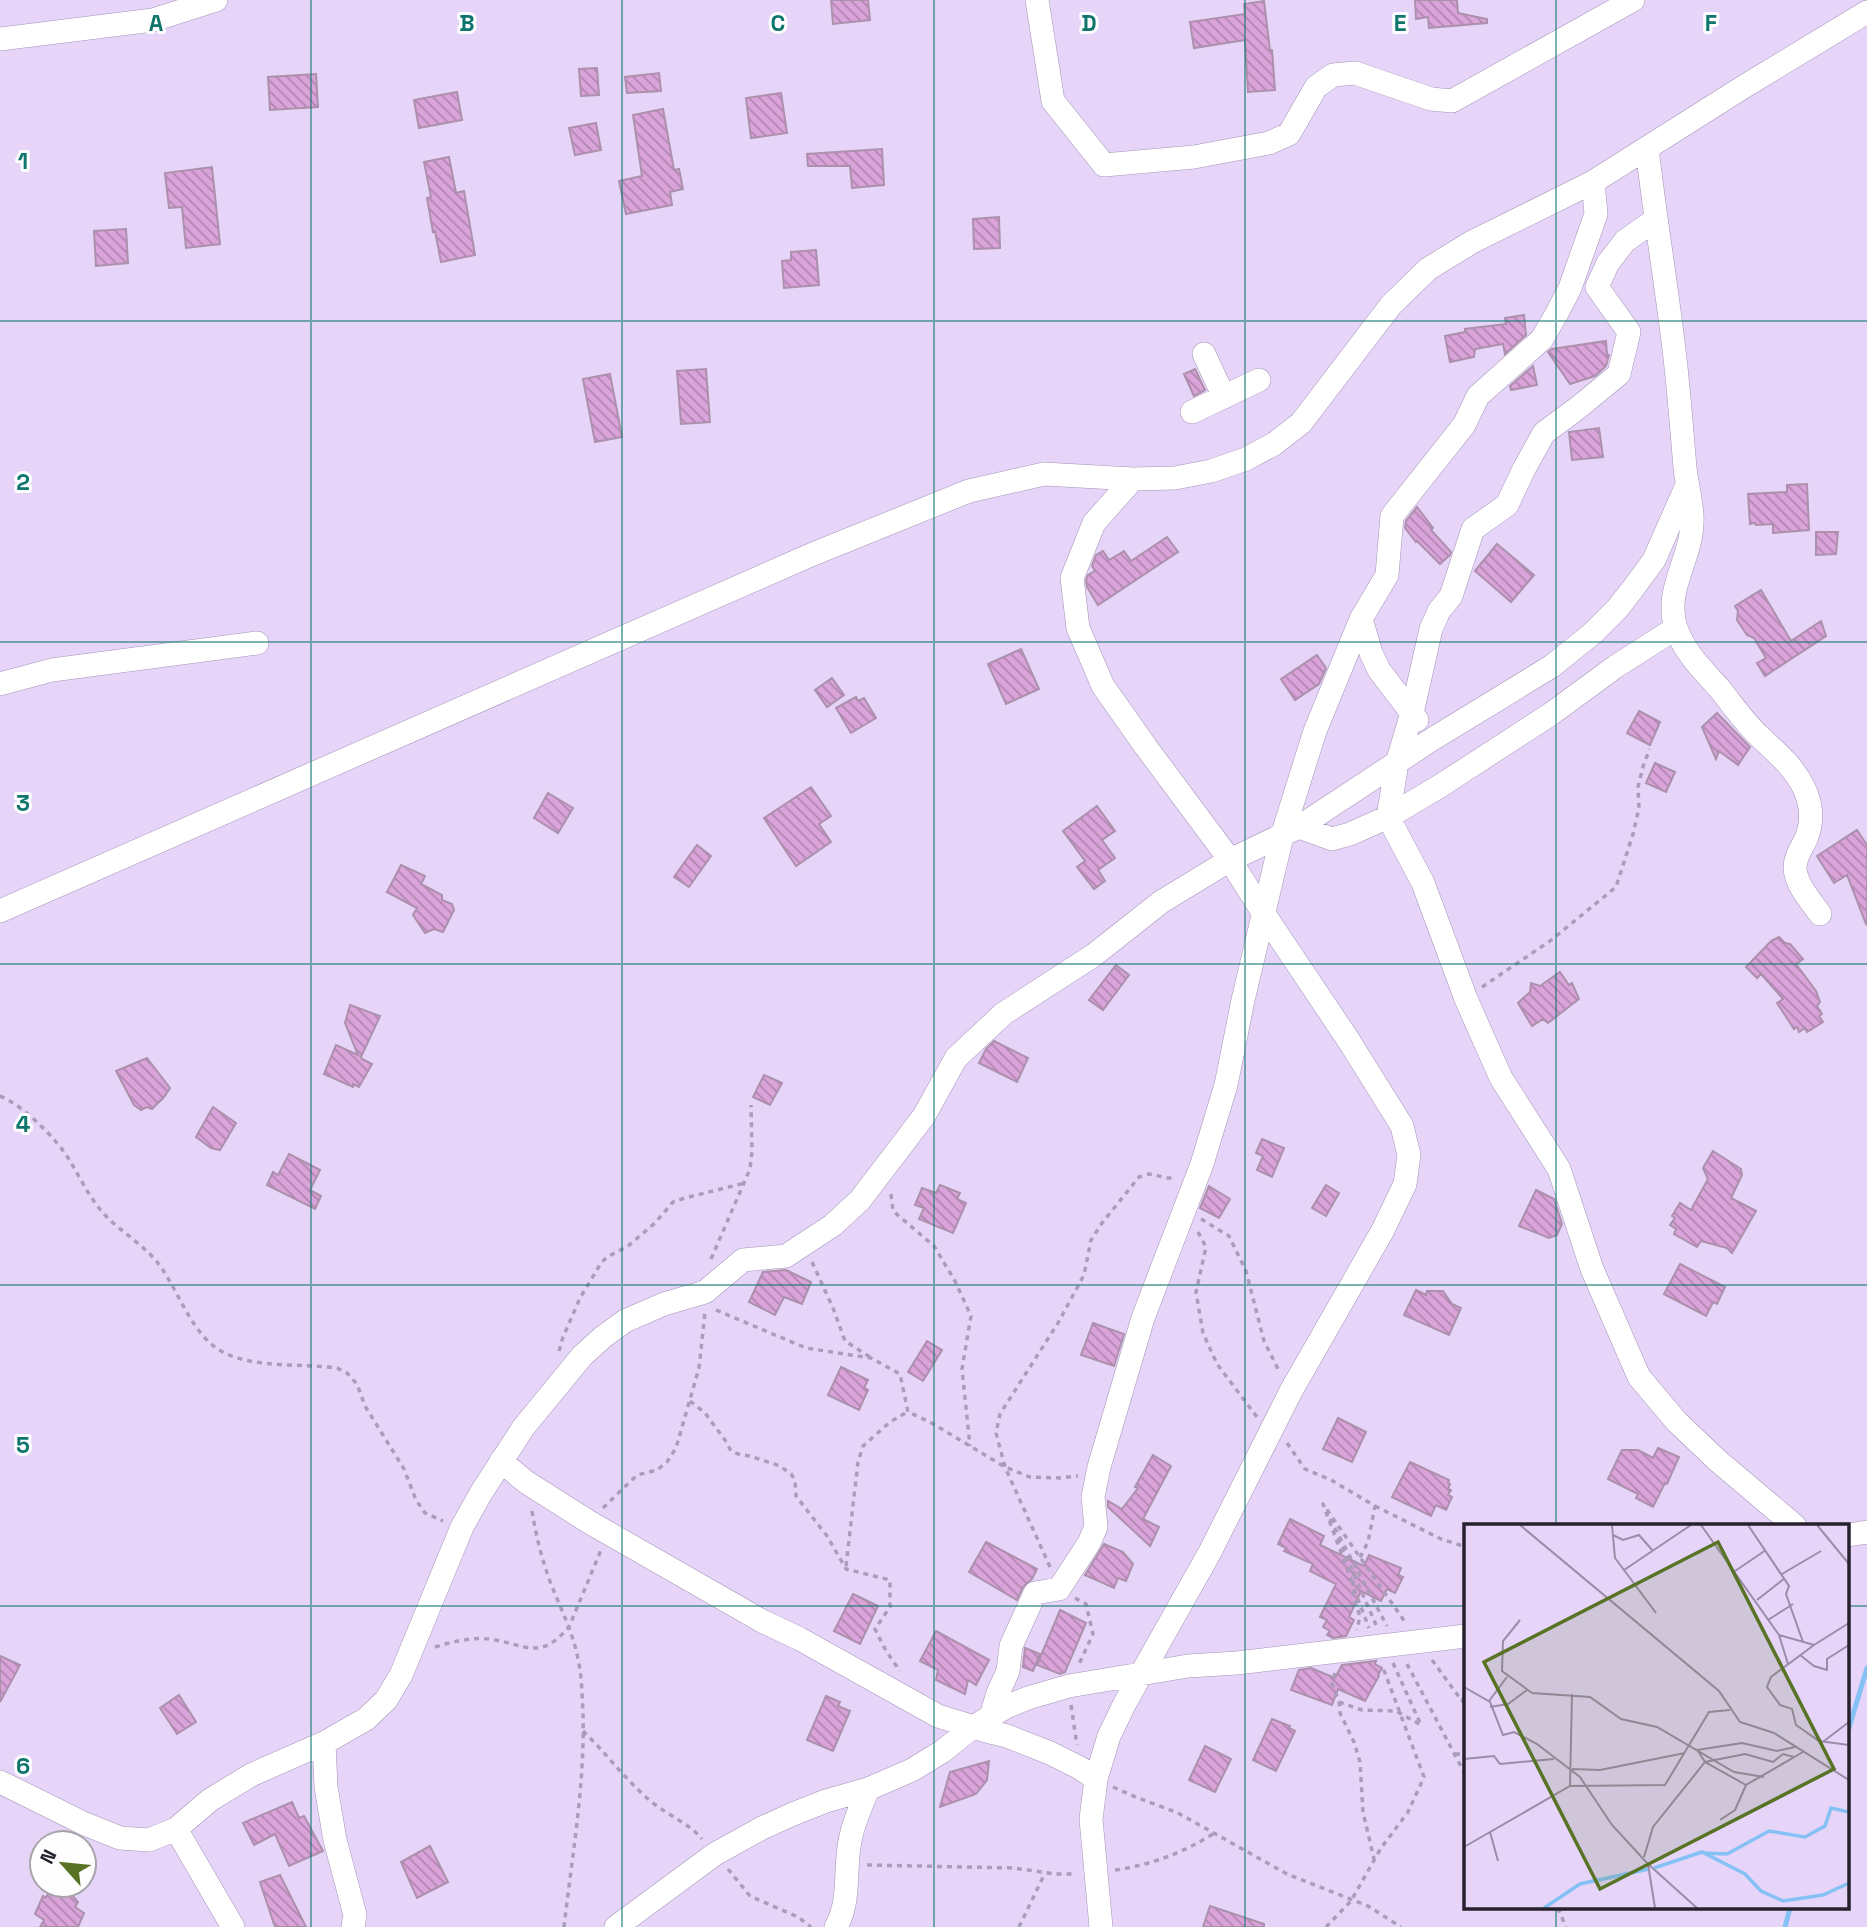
<svg xmlns="http://www.w3.org/2000/svg" width="1867" height="1927" viewBox="0 0 1867 1927" font-family="'Space Grotesk',sans-serif">
<style>
.lines{fill:none;stroke-linecap:round;stroke-linejoin:round}
.stream{stroke:#86c1f5;stroke-width:5}
.building{fill:url(#building-back-hatch);stroke:#ac90ac;stroke-width:2}
.minor-casing{stroke:#a494b6;stroke-width:24}
.path{stroke:#ab9dba;stroke-width:3.5;stroke-dasharray:5 5;stroke-linecap:butt}
.minor{stroke:#fff;stroke-width:23}
.grid{fill:none;stroke:#0f766e;stroke-width:2;stroke-opacity:0.55}
.inset-river{fill:none;stroke:#86c1f5;stroke-width:3.5}
.inset-road{fill:none;stroke:#9a8da7;stroke-width:2}
.view{fill:#587326;fill-opacity:0.15;stroke:#587326;stroke-width:3.5}
.inset-edge{fill:none;stroke:#27202d;stroke-width:3.5}
.grid-label{font-size:23px;text-anchor:middle;font-weight:bold;fill:#0f766e;stroke:#fefefe;stroke-width:6;stroke-linejoin:round;paint-order:stroke}
</style>
<defs>
<pattern id="building-back-hatch" width="6" height="6" patternUnits="userSpaceOnUse" patternTransform="scale(1.75)"><rect width="6" height="6" fill="#daa4da"/><path d="M-1 5l2 2M0 0l6 6M5-1l2 2" fill="none" stroke="#b185b1"/></pattern>
</defs>
<rect width="100%" height="100%" fill="#e6d5f9"/>
<g class="lines">
<path class="stream" d="M 1848,1731 L 1867,1668
M 1785,1927 L 1790,1908"/>
</g>
<path class="building" d="M 831,0 L 868,0 L 870,20 L 833,24 Z
M 1415,0 L 1457,0 L 1458,13 L 1487,19 L 1487,23 L 1429,28 L 1428,17 L 1416,19 Z
M 1264,1 L 1270,50 L 1272,50 L 1275,90 L 1248,92 L 1245,40 L 1194,48 L 1190,22 L 1245,14 L 1244,4 Z
M 597,68 L 599,95 L 581,96 L 579,69 Z
M 659,73 L 661,91 L 627,93 L 625,77 Z
M 316,74 L 318,107 L 270,110 L 268,77 Z
M 457,92 L 462,120 L 419,128 L 414,100 Z
M 781,93 L 787,133 L 751,138 L 746,98 Z
M 663,109 L 674,170 L 679,169 L 683,189 L 670,192 L 672,205 L 626,214 L 619,181 L 642,176 L 633,115 Z
M 596,123 L 601,150 L 575,155 L 569,128 Z
M 882,149 L 884,185 L 852,188 L 850,166 L 808,166 L 807,154 Z
M 449,157 L 456,193 L 464,191 L 475,255 L 441,262 L 435,231 L 433,232 L 427,198 L 431,197 L 424,162 Z
M 212,167 L 220,244 L 186,248 L 182,207 L 169,208 L 165,173 Z
M 999,217 L 1000,248 L 974,249 L 973,219 Z
M 126,229 L 128,263 L 96,266 L 94,231 Z
M 816,250 L 819,285 L 784,288 L 782,261 L 791,260 L 791,252 Z
M 1524,315 L 1526,335 L 1505,354 L 1503,344 L 1475,349 L 1474,357 L 1450,362 L 1445,336 L 1465,332 L 1465,329 L 1506,324 L 1505,318 Z
M 1606,341 L 1607,355 L 1609,355 L 1606,366 L 1595,376 L 1570,384 L 1548,352 L 1552,349 Z
M 1533,366 L 1537,385 L 1511,390 L 1510,386 Z
M 706,369 L 710,422 L 681,424 L 677,371 Z
M 1195,369 L 1205,390 L 1194,396 L 1184,374 Z
M 610,374 L 622,437 L 595,442 L 583,379 Z
M 1599,428 L 1603,457 L 1572,460 L 1569,432 Z
M 1807,484 L 1809,530 L 1773,533 L 1773,524 L 1756,525 L 1755,523 L 1750,524 L 1748,494 L 1787,492 L 1787,485 Z
M 1417,507 L 1433,528 L 1431,530 L 1451,552 L 1450,555 L 1440,564 L 1417,541 L 1416,542 L 1405,528 L 1406,521 Z
M 1816,532 L 1838,532 L 1836,554 L 1816,555 Z
M 1167,537 L 1178,552 L 1098,605 L 1087,587 L 1086,580 L 1088,575 L 1095,571 L 1092,566 L 1096,555 L 1103,551 L 1109,560 L 1124,551 L 1131,561 Z
M 1497,544 L 1534,575 L 1511,602 L 1475,571 Z
M 1761,590 L 1791,641 L 1821,621 L 1826,636 L 1765,676 L 1757,663 L 1766,658 L 1754,638 L 1747,635 L 1737,620 L 1738,611 L 1735,606 Z
M 1021,649 L 1039,689 L 1006,704 L 988,664 Z
M 1317,655 L 1326,668 L 1319,684 L 1295,700 L 1281,679 Z
M 832,678 L 844,695 L 827,707 L 815,690 Z
M 856,697 L 858,701 L 864,698 L 876,718 L 851,733 L 836,708 Z
M 1639,711 L 1660,722 L 1650,745 L 1627,733 Z
M 1717,713 L 1750,747 L 1738,765 L 1719,751 L 1716,759 L 1702,727 Z
M 1655,763 L 1675,772 L 1666,792 L 1646,783 Z
M 811,787 L 831,816 L 819,824 L 831,842 L 796,866 L 764,818 Z
M 548,793 L 573,808 L 558,833 L 534,818 Z
M 1097,806 L 1115,831 L 1102,840 L 1115,858 L 1098,870 L 1105,881 L 1094,889 L 1077,867 L 1085,861 L 1063,831 Z
M 1857,830 L 1867,845 L 1867,923 L 1866,924 L 1847,875 L 1834,883 L 1817,856 Z
M 697,845 L 711,856 L 689,887 L 674,877 Z
M 401,865 L 425,876 L 421,884 L 442,895 L 442,900 L 452,904 L 454,910 L 443,932 L 434,929 L 425,933 L 413,915 L 417,908 L 387,892 Z
M 1779,937 L 1785,943 L 1790,944 L 1803,959 L 1796,964 L 1816,991 L 1820,1002 L 1817,1006 L 1822,1014 L 1819,1016 L 1823,1022 L 1807,1032 L 1805,1028 L 1799,1032 L 1797,1027 L 1794,1029 L 1777,1003 L 1783,999 L 1761,974 L 1757,978 L 1746,967 L 1771,941 Z
M 1116,965 L 1129,975 L 1103,1010 L 1089,1000 Z
M 1560,972 L 1569,985 L 1572,983 L 1579,999 L 1548,1023 L 1543,1019 L 1532,1026 L 1518,1003 L 1530,992 L 1531,983 L 1540,986 Z
M 350,1005 L 380,1016 L 361,1057 L 362,1059 L 372,1064 L 359,1087 L 353,1084 L 353,1087 L 324,1074 L 336,1045 L 358,1055 L 345,1023 Z
M 994,1041 L 1028,1058 L 1017,1082 L 979,1063 L 986,1049 Z
M 147,1058 L 170,1088 L 164,1097 L 152,1109 L 147,1107 L 141,1110 L 134,1105 L 116,1071 Z
M 764,1075 L 782,1083 L 770,1105 L 753,1097 Z
M 213,1107 L 236,1123 L 220,1150 L 211,1148 L 196,1137 Z
M 1262,1139 L 1284,1148 L 1272,1177 L 1257,1170 L 1263,1156 L 1256,1153 Z
M 1713,1151 L 1741,1169 L 1742,1175 L 1731,1198 L 1756,1211 L 1732,1253 L 1727,1248 L 1701,1241 L 1697,1247 L 1674,1234 L 1676,1229 L 1670,1225 L 1675,1218 L 1672,1216 L 1680,1203 L 1691,1210 L 1708,1179 L 1703,1168 Z
M 289,1154 L 320,1170 L 310,1190 L 321,1196 L 315,1209 L 267,1185 L 273,1172 L 278,1175 Z
M 940,1185 L 960,1193 L 957,1199 L 966,1203 L 953,1233 L 919,1219 L 924,1208 L 915,1205 L 922,1188 L 936,1193 Z
M 1326,1185 L 1339,1193 L 1326,1216 L 1312,1208 Z
M 1209,1186 L 1230,1199 L 1219,1218 L 1200,1208 Z
M 1536,1190 L 1554,1199 L 1562,1224 L 1557,1235 L 1549,1238 L 1519,1226 Z
M 1680,1264 L 1725,1287 L 1717,1304 L 1713,1302 L 1706,1316 L 1664,1294 Z
M 786,1270 L 811,1282 L 802,1304 L 784,1297 L 775,1315 L 749,1302 L 763,1272 Z
M 1416,1290 L 1426,1295 L 1427,1291 L 1443,1291 L 1452,1304 L 1461,1308 L 1449,1335 L 1404,1315 Z
M 1093,1323 L 1124,1334 L 1114,1366 L 1081,1355 Z
M 927,1341 L 942,1350 L 923,1381 L 908,1372 Z
M 841,1367 L 868,1380 L 864,1388 L 868,1390 L 859,1410 L 828,1395 Z
M 1338,1418 L 1366,1432 L 1352,1462 L 1323,1449 Z
M 1658,1448 L 1679,1457 L 1667,1484 L 1665,1483 L 1653,1507 L 1636,1498 L 1638,1494 L 1608,1479 L 1622,1450 L 1638,1450 L 1653,1458 Z
M 1153,1455 L 1171,1466 L 1143,1519 L 1159,1527 L 1150,1546 L 1108,1507 L 1108,1501 L 1122,1509 L 1138,1488 L 1135,1487 Z
M 1410,1462 L 1449,1480 L 1448,1483 L 1450,1484 L 1448,1489 L 1451,1490 L 1448,1495 L 1452,1497 L 1446,1510 L 1436,1505 L 1431,1516 L 1392,1497 Z
M 1290,1519 L 1324,1536 L 1320,1545 L 1364,1566 L 1369,1555 L 1401,1568 L 1398,1575 L 1403,1577 L 1395,1593 L 1387,1589 L 1381,1601 L 1361,1591 L 1349,1617 L 1354,1620 L 1346,1636 L 1333,1638 L 1327,1635 L 1330,1631 L 1323,1627 L 1327,1620 L 1320,1617 L 1336,1584 L 1310,1571 L 1313,1564 L 1284,1551 L 1286,1548 L 1278,1544 Z
M 986,1542 L 1037,1569 L 1032,1579 L 1023,1587 L 1017,1600 L 969,1572 Z
M 1104,1544 L 1123,1552 L 1133,1564 L 1126,1581 L 1118,1578 L 1114,1588 L 1085,1575 Z
M 853,1594 L 878,1606 L 860,1644 L 834,1631 Z
M 1060,1610 L 1086,1623 L 1065,1672 L 1060,1674 L 1037,1665 Z
M 936,1631 L 989,1660 L 976,1685 L 968,1680 L 965,1694 L 936,1680 L 938,1670 L 920,1661 Z
M 1025,1648 L 1040,1654 L 1033,1671 L 1023,1667 Z
M 0,1656 L 20,1665 L 0,1702 Z
M 1376,1661 L 1375,1664 L 1382,1668 L 1378,1675 L 1379,1676 L 1365,1701 L 1338,1689 L 1332,1705 L 1291,1690 L 1299,1670 L 1311,1668 L 1335,1678 L 1342,1665 Z
M 179,1695 L 196,1722 L 177,1734 L 160,1708 Z
M 826,1696 L 840,1702 L 838,1706 L 850,1711 L 833,1751 L 807,1740 Z
M 1272,1719 L 1290,1726 L 1289,1728 L 1295,1731 L 1276,1771 L 1253,1760 Z
M 1205,1746 L 1231,1759 L 1215,1792 L 1189,1780 Z
M 989,1761 L 987,1780 L 976,1794 L 940,1807 L 950,1772 Z
M 292,1802 L 299,1818 L 304,1816 L 323,1851 L 289,1866 L 275,1834 L 254,1845 L 243,1823 Z
M 430,1846 L 448,1882 L 417,1898 L 401,1862 Z
M 280,1875 L 306,1927 L 275,1927 L 260,1882 Z
M 62,1890 L 73,1896 L 78,1902 L 75,1907 L 84,1913 L 78,1927 L 40,1927 L 44,1920 L 35,1914 L 43,1896 L 45,1898 L 49,1893 L 52,1895 L 55,1891 L 59,1893 Z
M 1210,1906 L 1264,1924 L 1264,1927 L 1203,1927 Z"/>
<g class="lines">
<g class="minor-casing">
<path id="minor" d="M 1037,0 L 1053,101 L 1104,165 L 1194,157 L 1269,143 L 1289,134 L 1316,87 L 1333,75 L 1355,73 L 1431,99 L 1452,101 L 1633,0
M 0,39 L 153,20 L 216,0
M 1647,148 C 1655,218 1667,288 1675,358 C 1679,394 1682,431 1685,468 C 1687,484 1691,500 1692,515 C 1695,555 1663,588 1676,628 C 1685,653 1702,669 1719,688 C 1732,704 1744,722 1760,737 C 1776,752 1794,767 1804,788 C 1812,805 1813,822 1806,839 C 1801,849 1795,857 1795,868 C 1796,885 1811,901 1820,914
M 1655,220 L 1625,241 L 1608,263 L 1597,287 L 1629,332 L 1619,374 L 1579,407 L 1544,433 L 1524,469 L 1507,505 L 1473,529 L 1451,596 L 1439,611 L 1431,629 L 1412,713 L 1397,763 L 1388,817 L 1423,883 L 1466,999 L 1501,1078 L 1559,1169 L 1592,1269 L 1639,1377 L 1677,1422 L 1717,1460 L 1795,1526
M 1204,354 L 1224,397
M 1192,412 L 1259,380
M 1361,619 L 1371,653 L 1379,670 L 1417,720
M 0,684 L 52,670 L 257,643
M 1299,827 L 1332,839 L 1350,834 L 1388,817 L 1440,786 L 1551,714 L 1615,667 L 1676,628
M 0,911 L 813,554 L 969,491 L 1044,474 L 1133,479 L 1175,478 L 1211,471 L 1246,459 L 1274,444 L 1301,423 L 1391,305 L 1428,269 L 1472,242 L 1593,182 L 1745,86 L 1867,12
M 501,1461 L 526,1482 L 589,1522 L 762,1621 L 800,1639 L 938,1716 L 990,1732 L 1007,1736 L 1050,1753 L 1080,1768 L 1096,1779
M 1848,1535 L 1867,1532
M 991,1716 L 998,1693 L 1008,1671 L 1011,1646 L 1035,1593 L 1059,1589 L 1089,1543 L 1096,1527 L 1093,1497 L 1099,1467 L 1143,1318 L 1202,1164 L 1226,1085 L 1243,1000 L 1282,836 L 1315,731 L 1361,619 L 1387,575 L 1392,516 L 1464,425 L 1478,396 L 1542,339 L 1557,313 L 1570,288 L 1596,214 L 1593,182
M 324,1743 L 326,1787 L 335,1840 L 355,1915 L 353,1927
M 0,1782 L 85,1824 L 120,1838 L 149,1840 L 176,1829 L 210,1800 L 251,1775 L 326,1742 L 366,1719 L 386,1700 L 401,1675 L 462,1527 L 481,1493 L 523,1428 L 582,1356 L 603,1337 L 625,1321 L 664,1304 L 705,1292 L 743,1260 L 786,1256 L 833,1225 L 860,1200 L 924,1116 L 956,1058 L 1003,1014 L 1094,955 L 1161,902 L 1230,860 L 1299,827 L 1431,740 L 1552,666 L 1593,633 L 1617,609 L 1632,590 L 1654,560 L 1687,485
M 176,1829 L 233,1927
M 616,1927 L 715,1854 L 762,1828 L 793,1814 L 826,1801 L 868,1789 L 912,1770 L 943,1751 L 973,1727 L 1008,1706 L 1028,1698 L 1069,1686 L 1188,1666 L 1237,1663 L 1466,1636
M 836,1927 C 851,1900 844,1870 850,1841 C 853,1823 861,1806 868,1789
M 1101,1927 L 1091,1819 L 1096,1779 L 1109,1736 L 1125,1703 L 1210,1552 L 1291,1391 L 1383,1230 L 1405,1184 L 1409,1155 L 1402,1126 L 1349,1041 L 1264,914 L 1230,860 L 1146,747 L 1103,686 L 1078,628 L 1072,578 L 1094,523 L 1133,479"/>
</g>
<path class="path" d="M 1482,987 L 1550,941 L 1616,887 L 1633,834 L 1639,808 L 1638,787 L 1644,763 L 1650,749
M 0,1096 C 23,1105 57,1139 70,1161 C 81,1179 90,1199 105,1215 C 123,1234 148,1247 163,1270 C 180,1296 194,1336 221,1351 C 253,1369 301,1363 337,1368 L 347,1373 L 357,1384 L 365,1406 L 404,1469 L 416,1500 L 425,1513 L 443,1521
M 891,1194 L 893,1211 L 934,1246 L 955,1281 L 971,1316 L 962,1369 L 970,1446
M 1201,1219 L 1229,1236 L 1246,1271 L 1264,1341 L 1279,1371
M 1198,1232 L 1206,1247 L 1196,1292 L 1203,1333 L 1217,1364 L 1257,1417
M 711,1259 L 750,1169 L 752,1151 L 751,1105
M 812,1262 L 833,1308 L 845,1341 L 870,1357
M 716,1310 L 806,1348 L 871,1358 L 900,1374 L 908,1412 L 930,1422 L 1005,1467 L 1030,1477 L 1060,1478 L 1078,1476
M 559,1351 L 563,1337 L 580,1298 L 601,1263 L 607,1257 L 628,1246 L 655,1223 L 673,1202 L 685,1198 L 745,1183
M 690,1401 L 705,1413 L 725,1440 L 731,1451 L 738,1454 L 750,1456 L 780,1466 L 792,1475 L 795,1481 L 796,1496 L 827,1536 L 846,1569 L 890,1580 L 890,1607 L 875,1629 L 886,1651 L 900,1671
M 1287,1443 L 1305,1469 L 1331,1480 L 1375,1506 L 1368,1542 L 1355,1567 L 1353,1585 L 1353,1597 L 1360,1616 L 1357,1630
M 1375,1506 L 1441,1539 L 1466,1547
M 603,1508 L 637,1475 L 657,1470 L 667,1462 L 676,1448 L 699,1368 L 705,1312
M 532,1511 C 536,1536 542,1560 551,1584 C 561,1609 573,1633 578,1659 C 582,1677 582,1695 583,1713 C 585,1785 572,1856 564,1927
M 1330,1519 L 1387,1626
M 1338,1538 L 1377,1627
M 846,1566 L 858,1462 L 863,1446 L 890,1422 L 907,1412
M 1050,1567 L 1005,1467 L 996,1433 L 1000,1414 L 1058,1323 L 1084,1275 L 1091,1240 L 1102,1223 L 1139,1177 L 1149,1174 L 1168,1178 L 1174,1178
M 1352,1582 L 1323,1504 L 1405,1622
M 1354,1589 L 1369,1628
M 1075,1598 L 1086,1604 L 1093,1634 L 1079,1664
M 435,1647 C 452,1642 471,1637 489,1639 C 526,1644 539,1662 569,1627 L 601,1550
M 1432,1660 L 1462,1701 L 1466,1693
M 1407,1664 L 1466,1776
M 1335,1673 L 1332,1683 L 1339,1702 L 1340,1713 L 1354,1742 L 1360,1762 L 1363,1812 L 1374,1859
M 1339,1702 L 1362,1710 L 1396,1711 L 1421,1725 L 1393,1663
M 1071,1705 L 1077,1745
M 583,1731 C 607,1754 627,1782 653,1803 C 669,1816 689,1823 702,1839
M 1455,1754 L 1466,1754
M 1113,1787 L 1138,1798 L 1178,1813 L 1287,1874 L 1368,1906 L 1401,1927
M 867,1865 L 1014,1868 L 1055,1874 L 1076,1874
M 728,1869 L 750,1896 L 798,1917 L 811,1927
M 1115,1870 C 1151,1865 1182,1853 1213,1834
M 1558,1908 L 1566,1927
M 1019,1927 L 1045,1873
M 1326,1927 L 1351,1901 L 1381,1848 L 1408,1812 L 1424,1777 L 1382,1665"/>
<use href="#minor" class="minor"/>
</g>
<path class="grid" d="M 311,0 L 311,1927M 622,0 L 622,1927M 934,0 L 934,1927M 1245,0 L 1245,1927M 1556,0 L 1556,1526M 0,321 L 1867,321M 0,642 L 1867,642M 0,964 L 1867,964M 0,1285 L 1867,1285M 0,1606 L 1466,1606M 1848,1606 L 1867,1606M 1556,1908 L 1556,1927"/>
<g transform="translate(1464 1524)">
<rect width="385" height="385" fill="#e6d5f9"/>
<path class="inset-river" d="M 240,329 L 263,330 L 305,307 L 341,313 L 361,302 L 367,284 L 385,288M 190,344 L 238,328 L 281,350 L 297,367 L 319,377 L 359,371 L 385,359M 80,384 L 116,360 L 185,345"/>
<path class="inset-road" d="M 56,1 L 255,167 L 276,198 L 310,209 L 385,256M 148,1 L 151,34 L 192,89M 237,1 L 315,111 L 324,140M 284,1 L 325,62 L 322,70 L 339,118M 353,1 L 385,40M 149,11 L 159,16 L 175,11 L 189,27M 160,46 L 227,1M 271,47 L 302,26M 318,50 L 357,27M 293,76 L 321,54M 56,96 L 39,117 L 38,147 L 68,169 L 126,173 L 157,195 L 193,203 L 270,248 L 300,253M 304,96 L 329,80M 315,111 L 350,121 L 385,99M 350,121 L 307,153 L 303,163 L 316,181 L 328,185 L 332,201 L 355,217 L 385,221M 336,131 L 350,142 L 363,146 L 363,135 L 385,121M 0,163 L 26,178 L 39,211 L 50,208 L 73,220 L 116,253 L 148,301 L 184,340 L 191,384M 25,177 L 43,153M 26,183 L 44,180 L 63,166M 360,217 L 385,198M 233,226 L 278,219 L 313,227 L 331,223M 234,227 L 241,238 L 282,261M 0,235 L 30,232 L 36,240 L 90,235M 108,245 L 136,246 L 221,229M 106,262 L 108,170M 256,296 L 271,286 L 282,261 L 339,228M 26,308 L 34,337M 0,323 L 106,262 L 201,261 L 245,188 L 266,186M 180,333 L 189,303 L 241,238 L 281,230 L 309,238 L 319,230 L 330,233M 184,340 L 233,384"/>
<path class="view" d="M 254,18 L 370,245 L 136,365 L 20,138 Z"/>
<rect width="385" height="385" class="inset-edge"/>
</g>
<g class="grid-label">
<text x="156" y="31">A</text>
<text x="467" y="31">B</text>
<text x="778" y="31">C</text>
<text x="1089" y="31">D</text>
<text x="1400" y="31">E</text>
<text x="1711" y="31">F</text>
<text x="23" y="169">1</text>
<text x="23" y="490">2</text>
<text x="23" y="811">3</text>
<text x="23" y="1132">4</text>
<text x="23" y="1453">5</text>
<text x="23" y="1774">6</text>
</g>
<g transform="translate(63 1864) rotate(297)"><circle r="33" fill="#fefefe" stroke="#a8a5aa" stroke-width="2"/>
<path d="M0-5L12 26L0 18L-12 26Z" fill="#587326"/>
<text y="-10" font-size="19" font-weight="bold" text-anchor="middle" fill="#27202d">N</text>
</g>
</svg>
